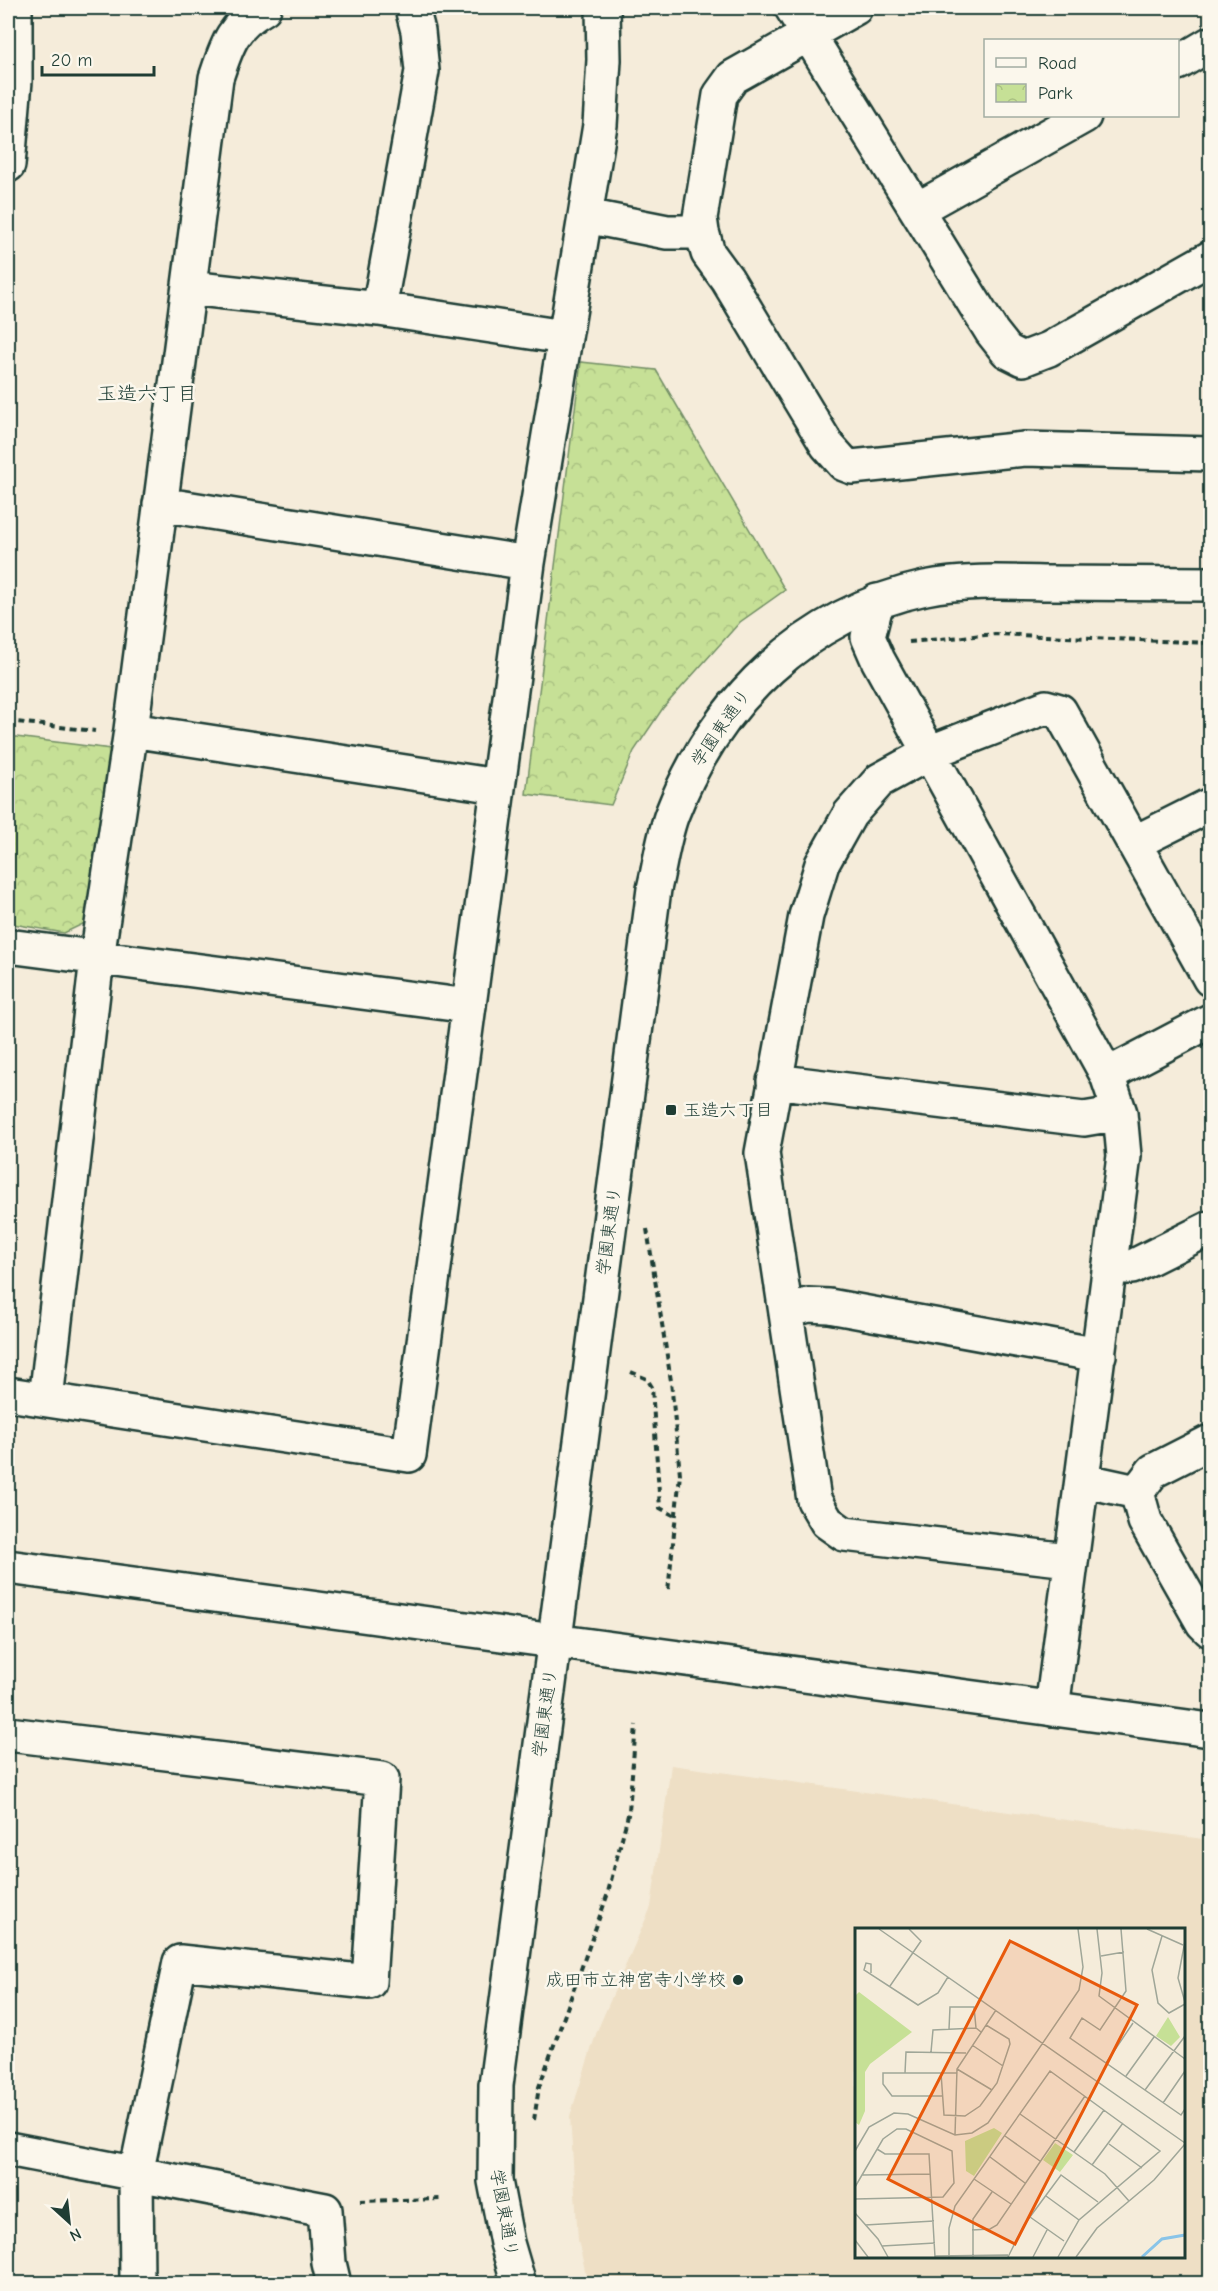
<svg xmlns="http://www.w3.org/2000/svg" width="1218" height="2291" viewBox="0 0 1218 2291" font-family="'Comic Neue','Klee One',sans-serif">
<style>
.built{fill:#eedfc5;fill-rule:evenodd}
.park{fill:url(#park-crowns);stroke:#728e65;stroke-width:1.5}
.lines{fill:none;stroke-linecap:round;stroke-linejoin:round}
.street-casing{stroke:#1f3d34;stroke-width:38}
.secondary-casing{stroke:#1f3d34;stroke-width:38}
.path{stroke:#1f3d34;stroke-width:4;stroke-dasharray:6 4.5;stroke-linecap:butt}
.street{stroke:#fbf7ec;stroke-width:33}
.secondary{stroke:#fbf7ec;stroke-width:33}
.poi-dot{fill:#1f3d34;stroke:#fbf7ec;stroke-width:2}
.labels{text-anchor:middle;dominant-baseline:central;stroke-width:5;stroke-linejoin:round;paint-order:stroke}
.street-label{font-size:18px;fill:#1f3d34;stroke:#fbf7ec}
.poi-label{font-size:18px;fill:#1f3d34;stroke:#fbf7ec;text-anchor:start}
.neighbourhood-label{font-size:20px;fill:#1f3d34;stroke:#fbf7ec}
.inset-river{fill:none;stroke:#89c4e8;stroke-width:3}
.inset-road{fill:none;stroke:#9fa698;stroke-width:1.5}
.view{fill:#e8590c;fill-opacity:0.15;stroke:#e8590c;stroke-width:3}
.inset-edge{fill:none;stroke:#1f3d34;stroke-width:3}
</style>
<defs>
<pattern id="park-crowns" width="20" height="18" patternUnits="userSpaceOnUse" patternTransform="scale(1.5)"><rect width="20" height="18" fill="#c6e096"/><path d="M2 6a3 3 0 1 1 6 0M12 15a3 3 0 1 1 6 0" fill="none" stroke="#aac182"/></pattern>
</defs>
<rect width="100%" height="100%" fill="#f5ecda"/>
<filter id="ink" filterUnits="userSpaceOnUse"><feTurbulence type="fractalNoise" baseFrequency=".0167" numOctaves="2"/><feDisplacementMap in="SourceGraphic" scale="12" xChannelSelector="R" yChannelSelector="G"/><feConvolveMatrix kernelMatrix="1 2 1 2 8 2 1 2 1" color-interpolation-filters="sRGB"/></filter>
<g filter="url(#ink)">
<path class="built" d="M 671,1765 L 1210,1840 L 1210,2283 L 588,2283 L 578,2240 L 570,2116 L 597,2031 L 651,1907 ZM 856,1930 L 1184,1930 L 1184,2256 L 856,2256 Z"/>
<path class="park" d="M 581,362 L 656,370 L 785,590 L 740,622 L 663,708 L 634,751 L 611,805 L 526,794 Z
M 8,736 L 111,749 L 87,922 L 64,933 L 8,923 Z"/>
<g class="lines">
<g class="street-casing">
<path id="street" d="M 792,8 L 992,332 L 1007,351 L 1023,359 L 1049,349 L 1210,258
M 855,8 L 733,77 L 720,95 L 700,218 L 702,232 L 708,253 L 727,279 L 827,445 L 844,464 L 852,467 L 1025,449 L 1210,454
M 1178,63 L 1210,44
M 8,165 L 15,81 L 15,8
M 918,209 L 1084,116
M 586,216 L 667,232 L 702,232
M 189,288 L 379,309 L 564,337
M 379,309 L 422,71 L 418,31 L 412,8
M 160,504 L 528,563
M 877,601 L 868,637 L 878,660 L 1107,1075 L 1120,1113 L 1124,1156 L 1052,1709
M 131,730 L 497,786
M 1134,843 L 1210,805
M 8,946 L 469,1006
M 1107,1075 L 1210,1021
M 774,1081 L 1084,1119 L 1120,1113
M 1111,1266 L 1132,1267 L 1210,1228
M 786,1312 L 808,1305 L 829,1306 L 1099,1355
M 8,1394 L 409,1455 L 528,563 L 600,125 L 604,60 L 603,8
M 46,1399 L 97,958 L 131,730 L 216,78 C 227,45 232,26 264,8
M 1082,1480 L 1137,1492
M 1137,1492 L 1145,1521 L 1203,1623 L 1210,1630
M 1137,1492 L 1153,1471 L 1210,1442
M 1069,1560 L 844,1534 L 827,1522 L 814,1500 L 762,1153 L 806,916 L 822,864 L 850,814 L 880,780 L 931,752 L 1046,707 L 1060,711 L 1210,979
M 8,1734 L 382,1779 L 369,1982 L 180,1962 L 136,2174 L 137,2284
M 8,2149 L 325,2210 L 329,2263 L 334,2284"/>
</g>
<g class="secondary-casing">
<path id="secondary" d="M 8,1567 L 1210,1730
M 519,2284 L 507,2243 L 495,2181 L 496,2085 L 654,889 C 660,865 663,838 672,814 C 716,701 805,614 925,588 C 964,580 1007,582 1047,583 C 1102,583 1156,584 1210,584"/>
</g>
<path class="path" d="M 909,642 L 995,634 L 1210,643
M 8,721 L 95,731
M 647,1229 L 671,1381 L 680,1474 L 668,1592
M 631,1372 L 647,1379 L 652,1387 L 660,1508 L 677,1517
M 534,2120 L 539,2087 L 607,1896 L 629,1811 L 636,1725
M 360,2201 L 443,2199"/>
<use href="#street" class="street"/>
<use href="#secondary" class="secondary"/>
</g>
</g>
<g class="poi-dot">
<rect x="665" y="1104" width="12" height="12" rx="3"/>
<circle cx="738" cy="1980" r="6"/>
</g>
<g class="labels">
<g class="street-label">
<text transform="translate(721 728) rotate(-55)">学園東通り</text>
<text transform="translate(609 1231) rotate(-82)">学園東通り</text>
<text transform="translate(545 1713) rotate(-82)">学園東通り</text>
<text transform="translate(504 2213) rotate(80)">学園東通り</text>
</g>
<g class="poi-label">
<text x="683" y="1110">玉造六丁目</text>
<text x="726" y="1980" text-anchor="end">成田市立神宮寺小学校</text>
</g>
<g class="neighbourhood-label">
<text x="147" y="393">玉造六丁目</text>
</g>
</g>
<g transform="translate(855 1928)">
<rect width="330" height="330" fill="#f5ecda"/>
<path d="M 4,64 L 57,104 L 15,136 L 10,144 L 10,183 L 4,197 L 0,194 L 0,68 ZM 313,89 L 325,109 L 316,118 L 301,108 ZM 139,200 L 147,205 L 119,248 L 111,243 L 110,213 ZM 200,215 L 218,227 L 205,244 L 188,232 Z" fill="#c6e096"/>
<path d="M 4,75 L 36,101 L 35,109 L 10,126 L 3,136 L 0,135 L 0,77 Z" fill="#c6e096"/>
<path class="inset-river" d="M 287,329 L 307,311 L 330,307"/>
<path class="inset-road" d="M 24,1 L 330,215M 242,1 L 247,45 L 244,68 L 330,131M 266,1 L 271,63 L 245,102 L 227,90 L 215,110 L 326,187 L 330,181M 292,1 L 328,17M 307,8 L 297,42 L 303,75 L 314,85 L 330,76M 330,13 L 323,50 L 330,74M 246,28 L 269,24M 16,45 L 16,36 L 11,35 L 9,42 L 63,77 L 83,65 L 93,49M 35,58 L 66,13 L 54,1M 94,101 L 95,79 L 119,79 L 121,100M 117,117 L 148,138M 76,124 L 78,102 L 121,100 L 126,104M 251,135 L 278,95M 102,141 L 137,162M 50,145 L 51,124 L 111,125M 86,145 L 89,187 L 110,188 L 125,178 L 142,155 L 155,116 L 154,111 L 131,97M 271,148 L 299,109M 290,162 L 330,108M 87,168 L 37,168 L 28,156 L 28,145 L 102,145M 308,175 L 330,143M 165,186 L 250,246 L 274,273M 100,207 L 102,141 L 141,82M 150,208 L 185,233M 254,216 L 287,240M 22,221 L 30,226 L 74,226 L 80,329M 0,223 L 14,199 L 39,185 L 53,186 L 100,207 L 117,205 L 133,195 L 224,62 L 228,39 L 223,1M 219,224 L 249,182M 135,229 L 170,255M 237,237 L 268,195M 7,247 L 75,246M 119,251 L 156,276M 0,259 L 28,211 L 42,201 L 51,201 L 97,223 L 99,255 L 88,269 L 0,271M 191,268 L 224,292M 0,285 L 23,311 L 33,329M 175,289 L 209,313M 10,297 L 79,293M 117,302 L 135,301 L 142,297 L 230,168M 0,312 L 13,329M 27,318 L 80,315M 80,328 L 153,327M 94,329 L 94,300 L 100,278 L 195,143 L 305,223 L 224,292 L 203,329M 118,329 L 118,291 L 137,264M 153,329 L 169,297 L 206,247 L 243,274M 178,329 L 192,302M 221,329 L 242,300 L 299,252 L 330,216"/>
<path class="view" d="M 155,13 L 282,77 L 160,316 L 33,251 Z"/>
<rect width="330" height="330" class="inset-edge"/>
</g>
<rect width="1218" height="2291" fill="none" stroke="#fbf7ec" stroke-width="30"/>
<rect x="15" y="15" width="1188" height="2261" fill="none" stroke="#1f3d34" stroke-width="2" filter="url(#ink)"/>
<rect x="984" y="39" width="195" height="78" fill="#fbf7ec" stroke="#a3ada2" stroke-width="1.5"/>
<rect x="996" y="58" width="30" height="9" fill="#fbf7ec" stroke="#a3ada2" stroke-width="1.5"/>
<text x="1038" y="69" font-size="18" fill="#1f3d34">Road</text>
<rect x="996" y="84" width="30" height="18" fill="url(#park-crowns)" stroke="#a3ada2" stroke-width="1.5"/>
<text x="1038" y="99" font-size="18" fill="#1f3d34">Park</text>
<g transform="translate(69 2222) rotate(153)" stroke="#fbf7ec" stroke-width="4.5" paint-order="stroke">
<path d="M0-4.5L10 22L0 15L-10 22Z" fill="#1f3d34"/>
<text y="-9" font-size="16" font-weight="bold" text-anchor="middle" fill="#1f3d34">N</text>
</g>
<path d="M42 66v9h112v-9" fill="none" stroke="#1f3d34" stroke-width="3"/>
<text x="51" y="66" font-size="18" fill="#1f3d34" stroke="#fbf7ec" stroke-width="4.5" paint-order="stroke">20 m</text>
</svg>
